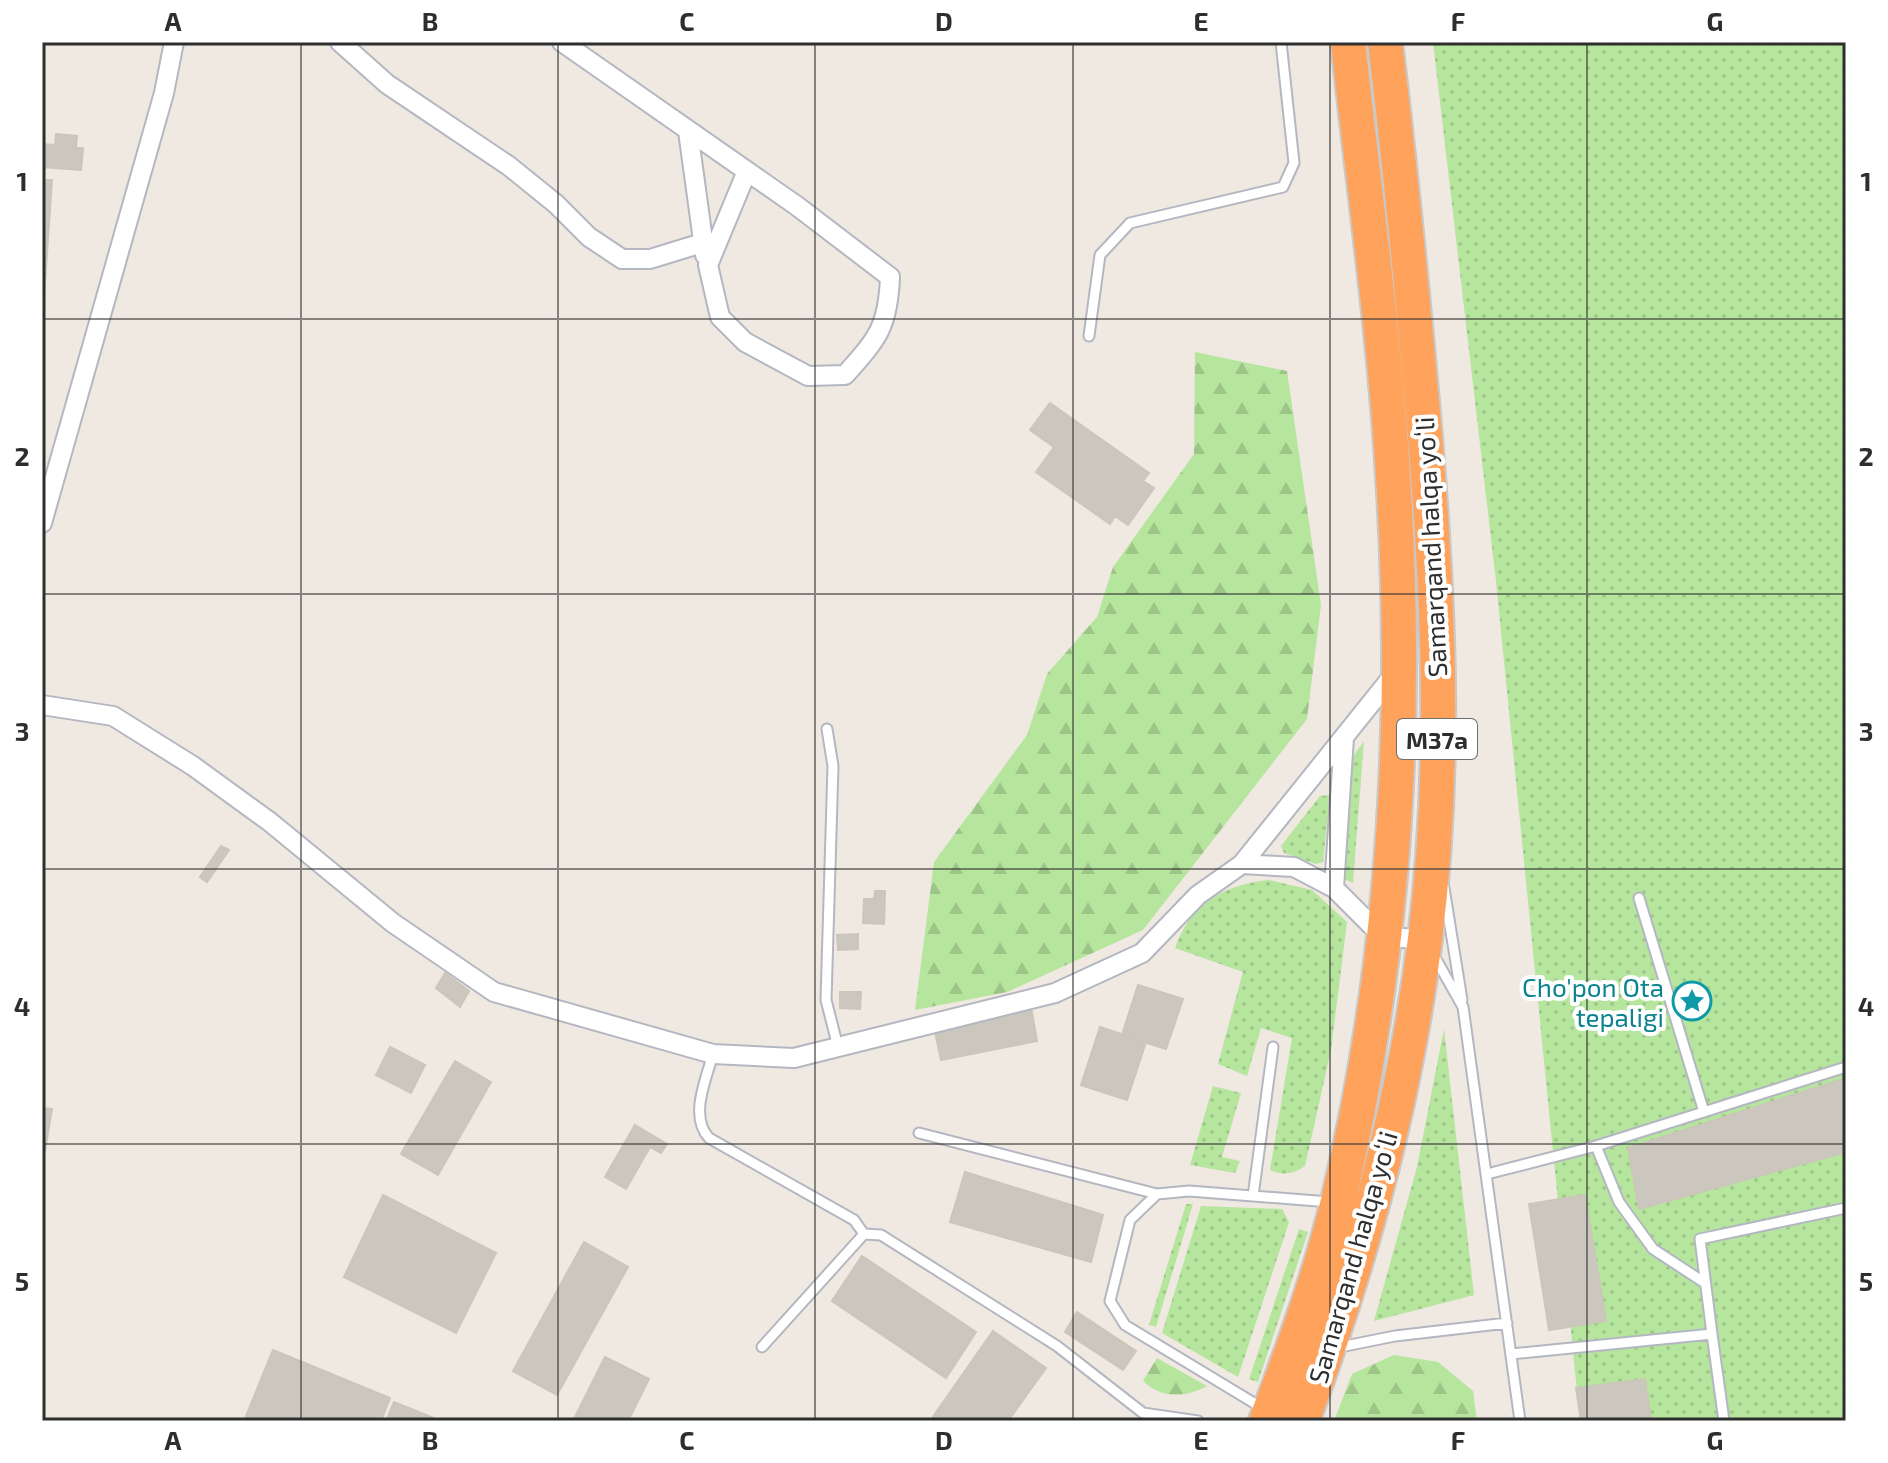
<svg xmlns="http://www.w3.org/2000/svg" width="1888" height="1463" viewBox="0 0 1888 1463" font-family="'Exo 2',sans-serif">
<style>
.grass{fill:url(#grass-dots)}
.forest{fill:url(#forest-firs)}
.building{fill:#cbc7bf;stroke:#cbc5ba;stroke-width:2}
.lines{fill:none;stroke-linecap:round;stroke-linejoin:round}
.lane-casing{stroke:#b4b7c1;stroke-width:13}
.street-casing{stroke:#b4b7c1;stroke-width:22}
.highway-casing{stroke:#c9c9c9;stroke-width:38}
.lane{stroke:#fff;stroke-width:9}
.street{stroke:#fff;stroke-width:18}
.highway{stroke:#ffa35c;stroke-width:34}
.grid{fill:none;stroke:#2e2e2e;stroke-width:2;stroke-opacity:0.55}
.labels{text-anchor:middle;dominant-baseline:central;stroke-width:8;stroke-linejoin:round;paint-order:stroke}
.shield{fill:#fff;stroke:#6d6d6d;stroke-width:2}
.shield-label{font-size:24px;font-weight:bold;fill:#2e2e2e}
.street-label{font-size:26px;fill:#2e2e2e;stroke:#fff}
.culture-label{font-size:26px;fill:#0d838f;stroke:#fff;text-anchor:end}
.neatline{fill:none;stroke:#2e2e2e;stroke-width:3}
.grid-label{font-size:26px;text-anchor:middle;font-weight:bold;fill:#2e2e2e}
</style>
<defs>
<pattern id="grass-dots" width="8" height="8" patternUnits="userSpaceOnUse" patternTransform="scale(2)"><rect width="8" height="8" fill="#b6e59e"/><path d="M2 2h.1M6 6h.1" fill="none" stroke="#9dc588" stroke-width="1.8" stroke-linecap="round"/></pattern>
<pattern id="forest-firs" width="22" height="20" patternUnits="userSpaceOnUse" patternTransform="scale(2)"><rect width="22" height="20" fill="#b6e59e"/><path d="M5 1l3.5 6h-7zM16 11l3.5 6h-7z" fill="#9dc588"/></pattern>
</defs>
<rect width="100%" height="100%" fill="#efe9e1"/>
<path class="grass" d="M 1433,42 L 1846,42 L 1846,1421 L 1580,1421 L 1496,581 Z
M 1364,741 L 1353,883 L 1341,878 L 1349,762 Z
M 1330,795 L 1323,862 L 1316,864 L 1284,853 L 1281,846 L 1320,796 Z
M 1269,880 L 1312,890 L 1347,922 L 1331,1050 L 1305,1166 C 1294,1174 1283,1176 1270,1170 L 1292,1038 L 1261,1028 L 1247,1076 L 1218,1064 L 1243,972 L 1175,948 C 1191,903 1223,885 1269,880 Z
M 1444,1029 L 1474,1295 L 1374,1321 L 1417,1167 Z
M 1213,1086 L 1241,1093 L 1222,1157 L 1240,1161 L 1235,1173 L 1190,1165 Z
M 1186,1204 L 1193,1204 L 1156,1327 L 1149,1325 Z
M 1201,1206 L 1282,1209 L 1289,1222 L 1238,1377 L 1162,1333 Z
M 1299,1229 L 1308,1232 L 1258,1382 L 1249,1379 Z"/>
<path class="forest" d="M 1195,352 L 1287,371 L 1321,605 L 1307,719 L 1143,930 L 1007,992 L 915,1010 L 934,862 L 1027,735 L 1047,674 L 1097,617 L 1113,567 L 1194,454 Z
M 1394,1355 L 1438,1362 L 1473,1391 L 1477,1421 L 1334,1421 L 1352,1374 Z
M 1157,1358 L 1207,1386 C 1185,1398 1162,1399 1143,1381 Z"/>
<path class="building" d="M 56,134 L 77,136 L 76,148 L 83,148 L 81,170 L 42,167 L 42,144 L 55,145 Z
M 42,180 L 52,180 L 42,326 Z
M 1050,403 L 1149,473 L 1143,481 L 1154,488 L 1128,525 L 1115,516 L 1110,524 L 1036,472 L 1054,447 L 1030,430 Z
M 221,846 L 229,850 L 207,882 L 200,877 Z
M 875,891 L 885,891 L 884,924 L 863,923 L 864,899 L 874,899 Z
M 858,934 L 858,949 L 838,950 L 837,935 Z
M 445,973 L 469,991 L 460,1007 L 436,988 Z
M 1138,985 L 1183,999 L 1166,1049 L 1122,1035 Z
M 840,992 L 861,992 L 860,1009 L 840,1008 Z
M 1031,1007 L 1037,1041 L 941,1060 L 934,1027 Z
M 1100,1027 L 1146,1042 L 1127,1100 L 1081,1085 Z
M 390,1047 L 425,1065 L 411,1093 L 376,1075 Z
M 455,1061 L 491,1082 L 438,1175 L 401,1154 Z
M 1846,1078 L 1846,1152 L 1639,1209 L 1628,1148 Z
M 42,1108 L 52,1109 L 45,1151 L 42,1150 Z
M 635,1125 L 667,1144 L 661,1153 L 650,1147 L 626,1189 L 605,1177 Z
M 965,1172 L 1103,1215 L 1091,1262 L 950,1222 Z
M 383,1195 L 496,1253 L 456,1333 L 344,1277 Z
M 1585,1195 L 1606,1321 L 1549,1330 L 1529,1204 Z
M 584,1242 L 628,1267 L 557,1395 L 513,1371 Z
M 862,1256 L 976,1332 L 946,1378 L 832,1301 Z
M 1077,1312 L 1136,1351 L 1123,1370 L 1065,1332 Z
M 993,1331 L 1046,1368 L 1008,1421 L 930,1421 Z
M 273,1350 L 390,1398 L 381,1421 L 244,1421 Z
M 605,1357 L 649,1379 L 628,1421 L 573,1421 Z
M 1645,1379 L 1651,1421 L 1581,1421 L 1576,1388 Z
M 394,1402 L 441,1421 L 386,1421 Z"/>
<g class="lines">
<g class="lane-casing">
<path id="lane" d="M 1089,336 L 1100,255 L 1130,223 L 1283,187 L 1294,163 L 1281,42
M 827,729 L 833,766 L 826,1000 L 838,1047
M 1444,888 L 1462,1000
M 1639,898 L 1704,1112
M 1433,954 L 1463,1007 L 1520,1421
M 713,1054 C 706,1080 689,1116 709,1138 L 854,1220 L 864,1234
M 919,1133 L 1157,1194
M 1596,1146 L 1619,1202 L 1653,1249 L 1705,1283
M 1487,1174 L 1596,1146 L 1846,1067
M 1253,1196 L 1273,1047
M 1712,1334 L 1724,1421
M 762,1347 L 864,1234 L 881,1235 L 1057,1346 L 1143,1413 L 1198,1421
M 1335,1348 L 1395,1336 L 1507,1323
M 1511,1354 L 1712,1334 L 1700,1239 L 1846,1208
M 1264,1409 L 1125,1325 L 1110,1301 L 1130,1220 L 1157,1194 L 1189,1191 L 1330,1202"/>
</g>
<g class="street-casing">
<path id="street" d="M 340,42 L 387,84 L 509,166 L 556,204 L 589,237 L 622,259 L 650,259 L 702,243
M 562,42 L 797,206 L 890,277 C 888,327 878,338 845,375 L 808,376 L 745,342 L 720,317 L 708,265 L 747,171
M 688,131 L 705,255
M 42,523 L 164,93 L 174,42
M 42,705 L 113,716 L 193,766 L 270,822 L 393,923 L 494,992 L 713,1054 L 794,1058 L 1055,993 L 1142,953 L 1198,895 L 1242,864 L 1396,672
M 1242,864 L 1294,867 L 1334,888 L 1382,936 L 1425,940
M 1334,888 L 1344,738"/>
</g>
<g class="highway-casing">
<path id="highway" d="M 1266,1421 C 1293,1349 1320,1276 1338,1201 C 1396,960 1409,707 1392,461 C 1383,321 1363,181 1348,42
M 1302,1421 C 1360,1265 1405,1104 1425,939 C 1447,764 1438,588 1423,413 C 1412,289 1400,165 1385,42"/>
</g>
<use href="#lane" class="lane"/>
<use href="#street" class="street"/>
<use href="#highway" class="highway"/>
</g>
<path class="grid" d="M 301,42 L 301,1421M 558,42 L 558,1421M 815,42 L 815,1421M 1073,42 L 1073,1421M 1330,42 L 1330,1421M 1587,42 L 1587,1421M 42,319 L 1846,319M 42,594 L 1846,594M 42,869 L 1846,869M 42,1144 L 1846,1144"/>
<defs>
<g id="sight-ring" transform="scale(2)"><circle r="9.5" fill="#fff" stroke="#0f9aa8" stroke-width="1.5"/><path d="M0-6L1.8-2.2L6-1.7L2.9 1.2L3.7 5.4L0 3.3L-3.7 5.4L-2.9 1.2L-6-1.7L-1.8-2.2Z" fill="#0f9aa8"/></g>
</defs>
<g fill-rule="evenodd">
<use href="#sight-ring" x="1692" y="1001"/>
</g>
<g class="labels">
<rect class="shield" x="1397" y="719" width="80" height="40" rx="6"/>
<g class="shield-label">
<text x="1437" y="739">M37a</text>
</g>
<g class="street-label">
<text transform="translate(1430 547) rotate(-93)">Samarqand halqa yoʻli</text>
<text transform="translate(1352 1257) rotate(-74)">Samarqand halqa yoʻli</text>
</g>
<g class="culture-label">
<text x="1664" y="986">Cho'pon Ota<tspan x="1664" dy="30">tepaligi</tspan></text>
</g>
</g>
<rect width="1888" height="1463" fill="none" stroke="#ffffff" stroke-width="88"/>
<rect x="44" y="44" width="1800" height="1375" class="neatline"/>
<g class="grid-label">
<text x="173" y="31">A</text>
<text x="430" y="31">B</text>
<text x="687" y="31">C</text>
<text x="944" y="31">D</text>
<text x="1201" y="31">E</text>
<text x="1458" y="31">F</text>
<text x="1715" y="31">G</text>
<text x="22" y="191">1</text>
<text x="1866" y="191">1</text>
<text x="22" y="466">2</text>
<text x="1866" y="466">2</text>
<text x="22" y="741">3</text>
<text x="1866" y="741">3</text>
<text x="22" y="1016">4</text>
<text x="1866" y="1016">4</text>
<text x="22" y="1291">5</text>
<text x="1866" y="1291">5</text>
<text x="173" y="1450">A</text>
<text x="430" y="1450">B</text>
<text x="687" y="1450">C</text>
<text x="944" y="1450">D</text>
<text x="1201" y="1450">E</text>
<text x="1458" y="1450">F</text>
<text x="1715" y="1450">G</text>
</g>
</svg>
